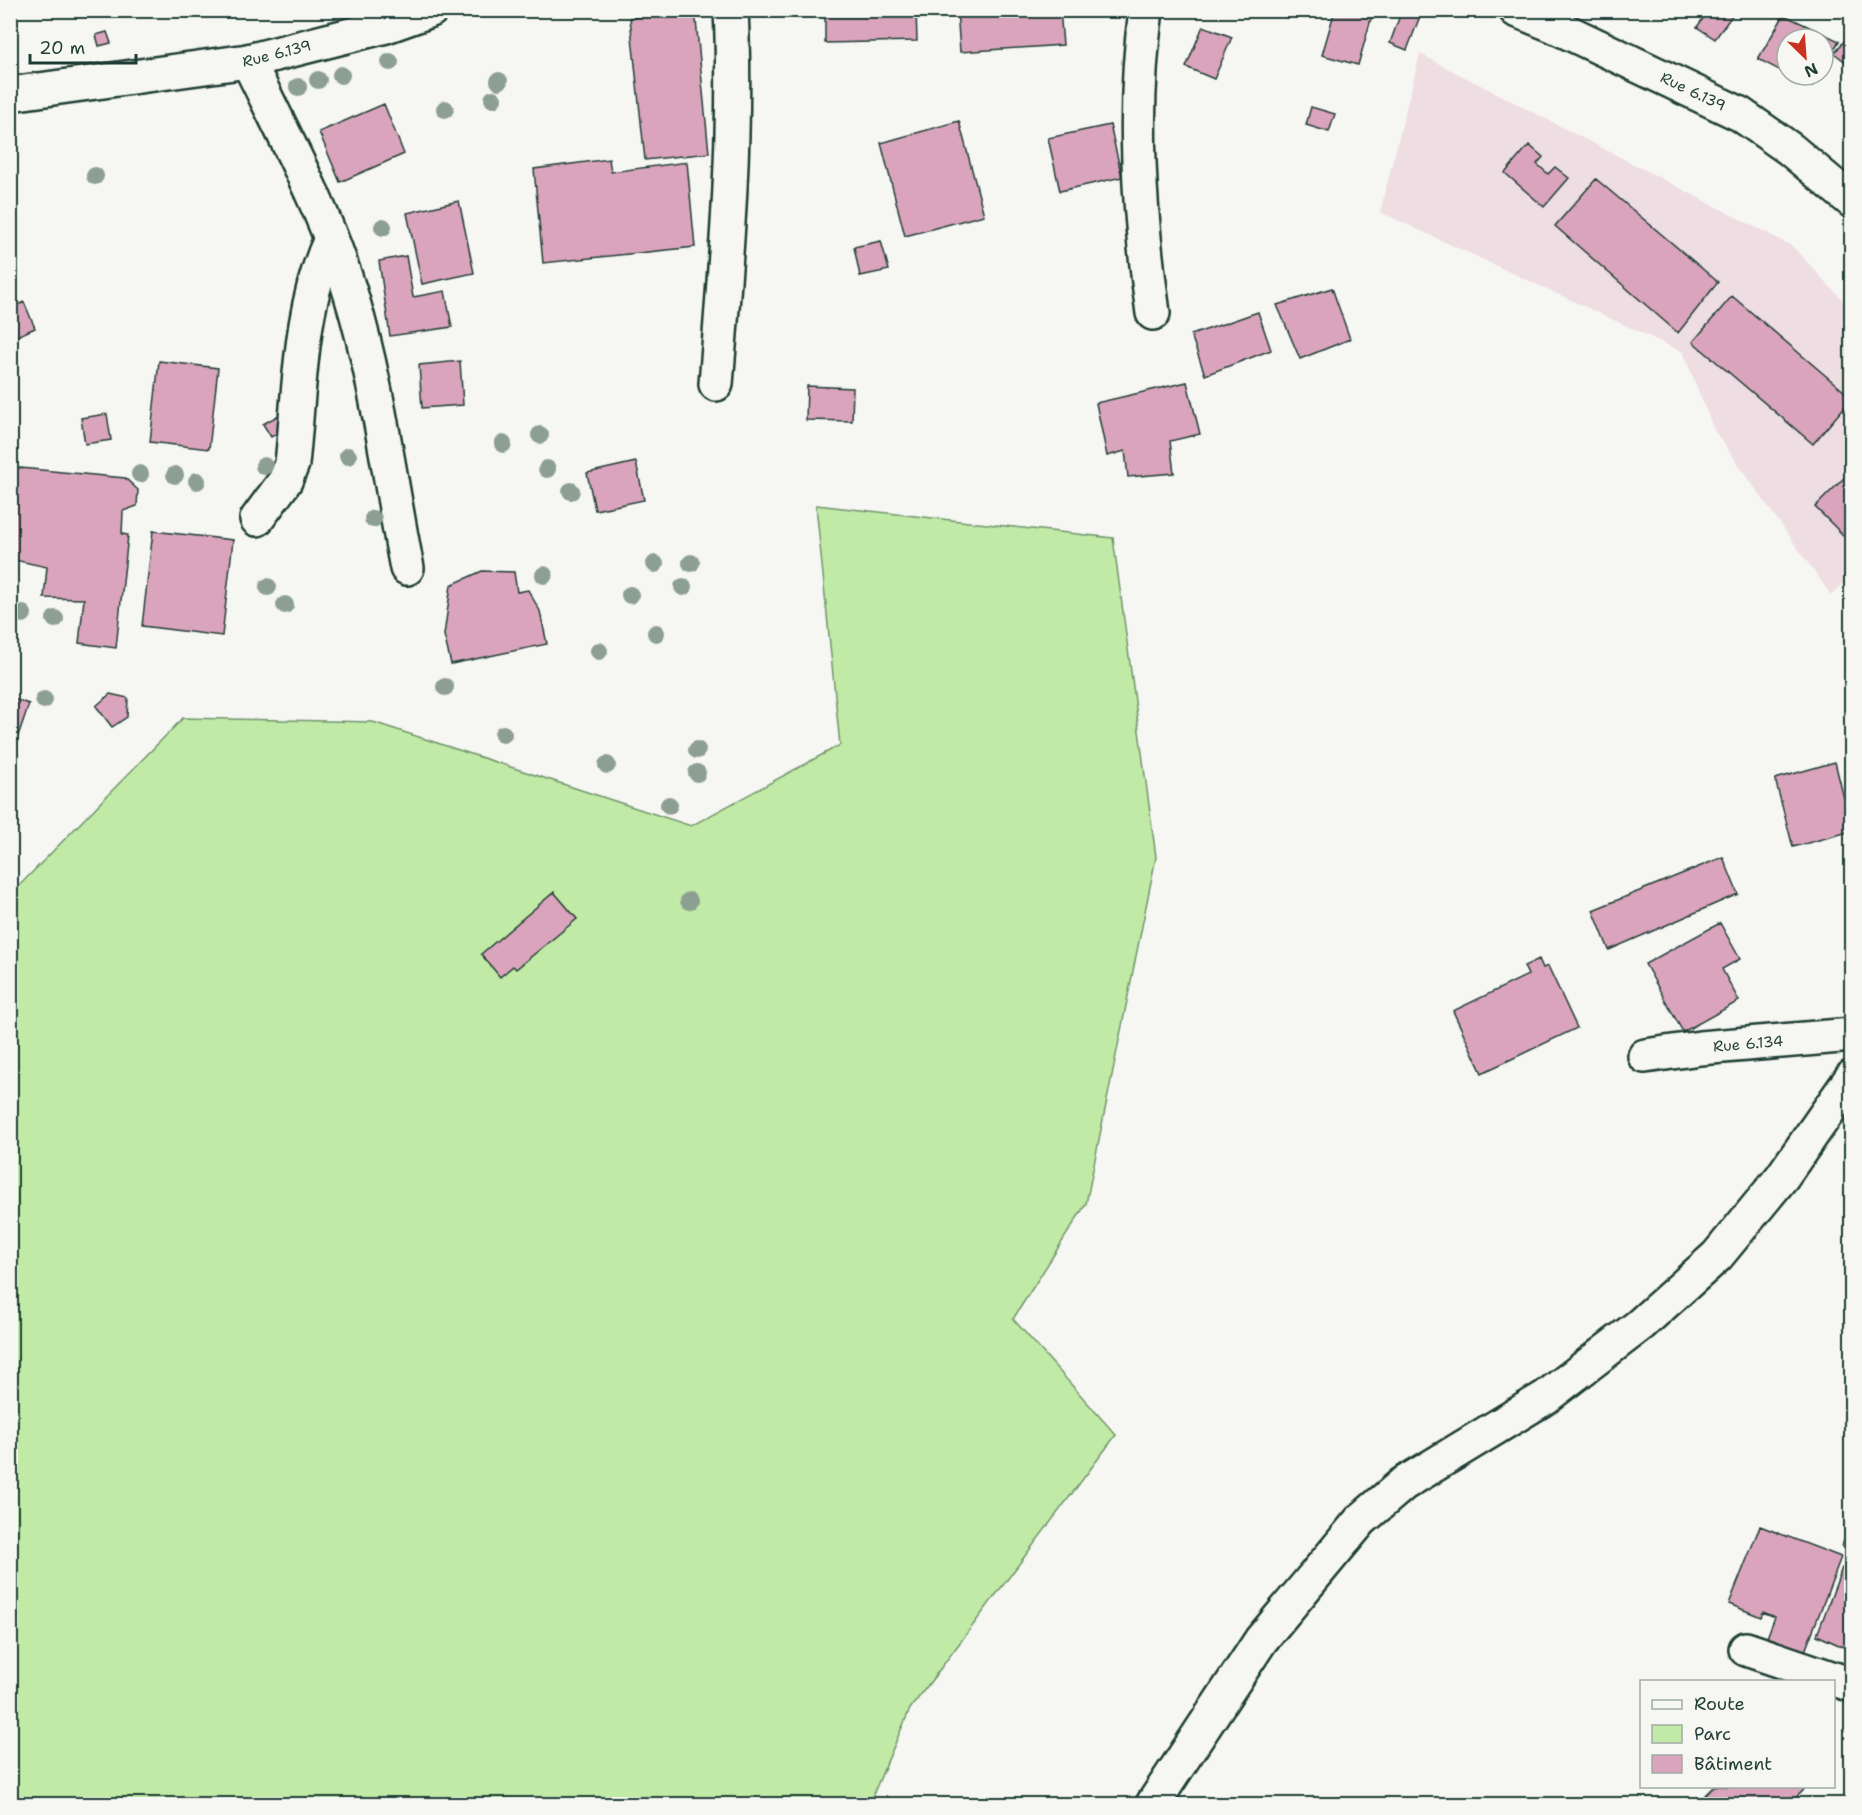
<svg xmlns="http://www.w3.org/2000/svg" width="1862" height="1815" viewBox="0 0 1862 1815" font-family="'Shantell Sans',sans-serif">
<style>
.built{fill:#eedde2}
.green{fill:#c1eaa6;stroke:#70946d;stroke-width:1.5}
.building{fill:#daa4bd;stroke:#1f3d34;stroke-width:1.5}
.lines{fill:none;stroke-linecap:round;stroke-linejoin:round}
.minor-casing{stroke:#1f3d34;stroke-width:38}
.minor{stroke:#f6f6f2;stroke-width:33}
.tree{fill:#8d9f93}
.labels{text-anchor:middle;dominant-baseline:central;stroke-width:5;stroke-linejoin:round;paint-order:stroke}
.street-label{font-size:15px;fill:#1f3d34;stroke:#f6f6f2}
</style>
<rect width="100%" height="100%" fill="#f6f6f2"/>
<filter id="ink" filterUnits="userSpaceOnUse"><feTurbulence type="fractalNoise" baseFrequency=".0167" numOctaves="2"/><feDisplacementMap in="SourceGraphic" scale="12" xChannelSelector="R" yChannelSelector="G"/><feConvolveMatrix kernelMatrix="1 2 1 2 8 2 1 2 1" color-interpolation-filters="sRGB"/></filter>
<g filter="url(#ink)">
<path class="built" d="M 1420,54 L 1792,246 L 1851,309 L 1851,576 L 1831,595 L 1714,430 L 1683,352 L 1380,212 Z"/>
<path class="green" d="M 816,505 L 1113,538 L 1156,857 L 1086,1204 L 1013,1319 L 1116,1435 L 910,1709 L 869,1804 L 11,1804 L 11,894 L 183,718 L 373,722 L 691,826 L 840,745 Z"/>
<path class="building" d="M 695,10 L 709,153 L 645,160 L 630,18 Z
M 825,10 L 916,10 L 917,41 L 825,43 Z
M 957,10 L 1060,10 L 1063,45 L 960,52 Z
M 1335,10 L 1373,12 L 1358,65 L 1322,55 Z
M 1402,10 L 1420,16 L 1407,50 L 1390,43 Z
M 1709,10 L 1736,10 L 1715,39 L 1697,27 Z
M 1784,15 L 1839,41 L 1823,68 L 1823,39 L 1787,39 L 1787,74 L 1758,59 Z
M 1203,26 L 1232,37 L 1214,79 L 1186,67 Z
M 107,32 L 111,43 L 99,46 L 96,35 Z
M 1852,32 L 1852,67 L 1834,53 Z
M 1789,75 L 1819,75 L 1812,87 Z
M 384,104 L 404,154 L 340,182 L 319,132 Z
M 1311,107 L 1335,114 L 1329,132 L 1306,125 Z
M 959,121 L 984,215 L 905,236 L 881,143 Z
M 1110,125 L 1122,177 L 1060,191 L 1048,138 Z
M 1529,145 L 1543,157 L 1537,164 L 1548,174 L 1555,167 L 1569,178 L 1544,207 L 1505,173 Z
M 609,159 L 611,172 L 687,162 L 695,247 L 543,263 L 534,169 Z
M 1596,179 L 1718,282 L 1678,333 L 1555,226 Z
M 459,201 L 474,273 L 422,284 L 407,213 Z
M 881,241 L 889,270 L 860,276 L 854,247 Z
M 406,256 L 413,297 L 445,291 L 452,327 L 390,336 L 379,261 Z
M 1332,288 L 1350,339 L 1300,359 L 1277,305 Z
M 1732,296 L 1852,398 L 1813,444 L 1693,342 Z
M 24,302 L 35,328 L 10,339 L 10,308 Z
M 1258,312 L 1271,350 L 1205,375 L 1191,335 Z
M 159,361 L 218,368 L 209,449 L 150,442 Z
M 460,361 L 463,405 L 422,408 L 419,365 Z
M 1187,382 L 1200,434 L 1170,441 L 1174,473 L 1128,477 L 1125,451 L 1107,456 L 1096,403 Z
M 807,386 L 853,388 L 852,421 L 806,420 Z
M 107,414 L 111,440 L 85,444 L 81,418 Z
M 279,415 L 286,428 L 271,437 L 263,424 Z
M 636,462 L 644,500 L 595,510 L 587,473 Z
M 10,467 L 125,478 L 138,490 L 137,506 L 123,511 L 122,534 L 128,535 L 116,648 L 79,643 L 84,599 L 44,598 L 47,567 L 10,559 Z
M 1852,470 L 1852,544 L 1815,507 Z
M 153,531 L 233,540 L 222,636 L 142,626 Z
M 482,571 L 514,572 L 517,592 L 528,590 L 540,611 L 547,644 L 451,664 L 444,635 L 451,585 Z
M 110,694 L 128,698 L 127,717 L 112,727 L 96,706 Z
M 10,698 L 29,704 L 10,759 Z
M 1835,762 L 1852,831 L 1793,847 L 1775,779 Z
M 1723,857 L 1738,894 L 1609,950 L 1593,910 Z
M 554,892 L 577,919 L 516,969 L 513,966 L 500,977 L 481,954 Z
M 1720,923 L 1740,959 L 1722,969 L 1739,1001 L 1683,1032 L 1645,964 Z
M 1539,959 L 1543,968 L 1548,966 L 1577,1028 L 1482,1073 L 1453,1011 L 1528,975 L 1524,966 Z
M 1852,1508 L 1852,1552 L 1842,1546 L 1848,1529 L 1844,1527 L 1849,1517 L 1847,1515 Z
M 1760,1526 L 1841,1557 L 1802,1659 L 1764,1645 L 1775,1617 L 1763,1612 L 1761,1617 L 1729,1604 Z
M 1842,1568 L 1852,1572 L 1852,1651 L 1817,1635 Z
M 1714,1786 L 1805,1786 L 1806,1788 L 1789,1804 L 1696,1804 Z"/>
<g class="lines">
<g class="minor-casing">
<g id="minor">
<path d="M 1146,10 C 1132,111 1139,213 1153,313"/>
<path id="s1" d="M 1516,10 L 1555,26 L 1740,114 L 1790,149 L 1852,201"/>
<path d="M 248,61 C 285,137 326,213 351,295 C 378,383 389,477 407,568"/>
<path id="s2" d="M 10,94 L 248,61 L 386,26 L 431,10"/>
<path d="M 716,384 C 726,260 737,135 731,10"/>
<path d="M 257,519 L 285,481 L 292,464 C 300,389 299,308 331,239"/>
<path id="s3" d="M 1645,1056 L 1700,1048 L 1852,1035"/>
<path d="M 1746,1649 L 1852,1685"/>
<path d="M 1153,1804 L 1261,1640 L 1361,1520 L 1403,1484 L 1546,1397 L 1640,1325 L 1717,1256 L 1782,1177 L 1852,1077"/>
</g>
</g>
<use href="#minor" class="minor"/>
</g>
<g class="tree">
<circle cx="390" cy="62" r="9"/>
<circle cx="341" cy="75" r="9"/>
<circle cx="318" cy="80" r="9"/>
<circle cx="499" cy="81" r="9"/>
<circle cx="298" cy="87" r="9"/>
<circle cx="493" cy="99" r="9"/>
<circle cx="445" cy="109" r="9"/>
<circle cx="95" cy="176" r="9"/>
<circle cx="383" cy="227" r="9"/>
<circle cx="540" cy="435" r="9"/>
<circle cx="503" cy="444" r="9"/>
<circle cx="348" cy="456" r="9"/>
<circle cx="264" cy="466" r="9"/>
<circle cx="547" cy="469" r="9"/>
<circle cx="140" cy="474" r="9"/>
<circle cx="175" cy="475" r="9"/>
<circle cx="197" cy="481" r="9"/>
<circle cx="571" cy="491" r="9"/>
<circle cx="373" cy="519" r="9"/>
<circle cx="691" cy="563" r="9"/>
<circle cx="655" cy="564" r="9"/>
<circle cx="544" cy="575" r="9"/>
<circle cx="268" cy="587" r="9"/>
<circle cx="683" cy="587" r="9"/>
<circle cx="630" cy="595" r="9"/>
<circle cx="285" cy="605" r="9"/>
<circle cx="23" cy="614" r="9"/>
<circle cx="55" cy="619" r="9"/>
<circle cx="656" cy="633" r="9"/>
<circle cx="599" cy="651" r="9"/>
<circle cx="445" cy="687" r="9"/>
<circle cx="44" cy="700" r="9"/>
<circle cx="503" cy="734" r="9"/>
<circle cx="697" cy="750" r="9"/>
<circle cx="607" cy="765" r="9"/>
<circle cx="697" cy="773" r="9"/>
<circle cx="669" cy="805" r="9"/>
<circle cx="689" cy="901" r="9"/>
</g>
</g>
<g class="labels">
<g class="street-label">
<text stroke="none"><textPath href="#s2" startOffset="270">Rue 6.139</textPath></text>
<text stroke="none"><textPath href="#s1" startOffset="195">Rue 6.139</textPath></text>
<text stroke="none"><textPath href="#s3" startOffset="104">Rue 6.134</textPath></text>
</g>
</g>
<rect width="1862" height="1815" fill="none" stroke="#f6f6f2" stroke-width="36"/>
<rect x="18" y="18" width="1826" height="1779" fill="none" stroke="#1f3d34" stroke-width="2" filter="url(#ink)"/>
<rect x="1640" y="1680" width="195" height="108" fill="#f6f6f2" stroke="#a0aca6" stroke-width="1.5"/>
<rect x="1652" y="1700" width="30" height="9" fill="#f6f6f2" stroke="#a0aca6" stroke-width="1.5"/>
<text x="1694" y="1710" font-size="18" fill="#1f3d34">Route</text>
<rect x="1652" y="1725" width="30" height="18" fill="#c1eaa6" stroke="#a0aca6" stroke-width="1.5"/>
<text x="1694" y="1740" font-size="18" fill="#1f3d34">Parc</text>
<rect x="1652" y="1755" width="30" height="18" fill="#daa4bd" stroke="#a0aca6" stroke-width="1.5"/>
<text x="1694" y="1770" font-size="18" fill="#1f3d34">Bâtiment</text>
<g transform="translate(1805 57) rotate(155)"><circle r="28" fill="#f6f6f2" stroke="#a0aca6" stroke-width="1.5"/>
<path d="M0-4.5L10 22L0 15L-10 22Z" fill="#c8321e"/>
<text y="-9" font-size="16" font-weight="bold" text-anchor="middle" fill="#1f3d34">N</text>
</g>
<path d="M30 54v9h106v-9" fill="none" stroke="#1f3d34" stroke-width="3"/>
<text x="39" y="54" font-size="18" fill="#1f3d34" stroke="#f6f6f2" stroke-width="4.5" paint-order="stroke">20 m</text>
</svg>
